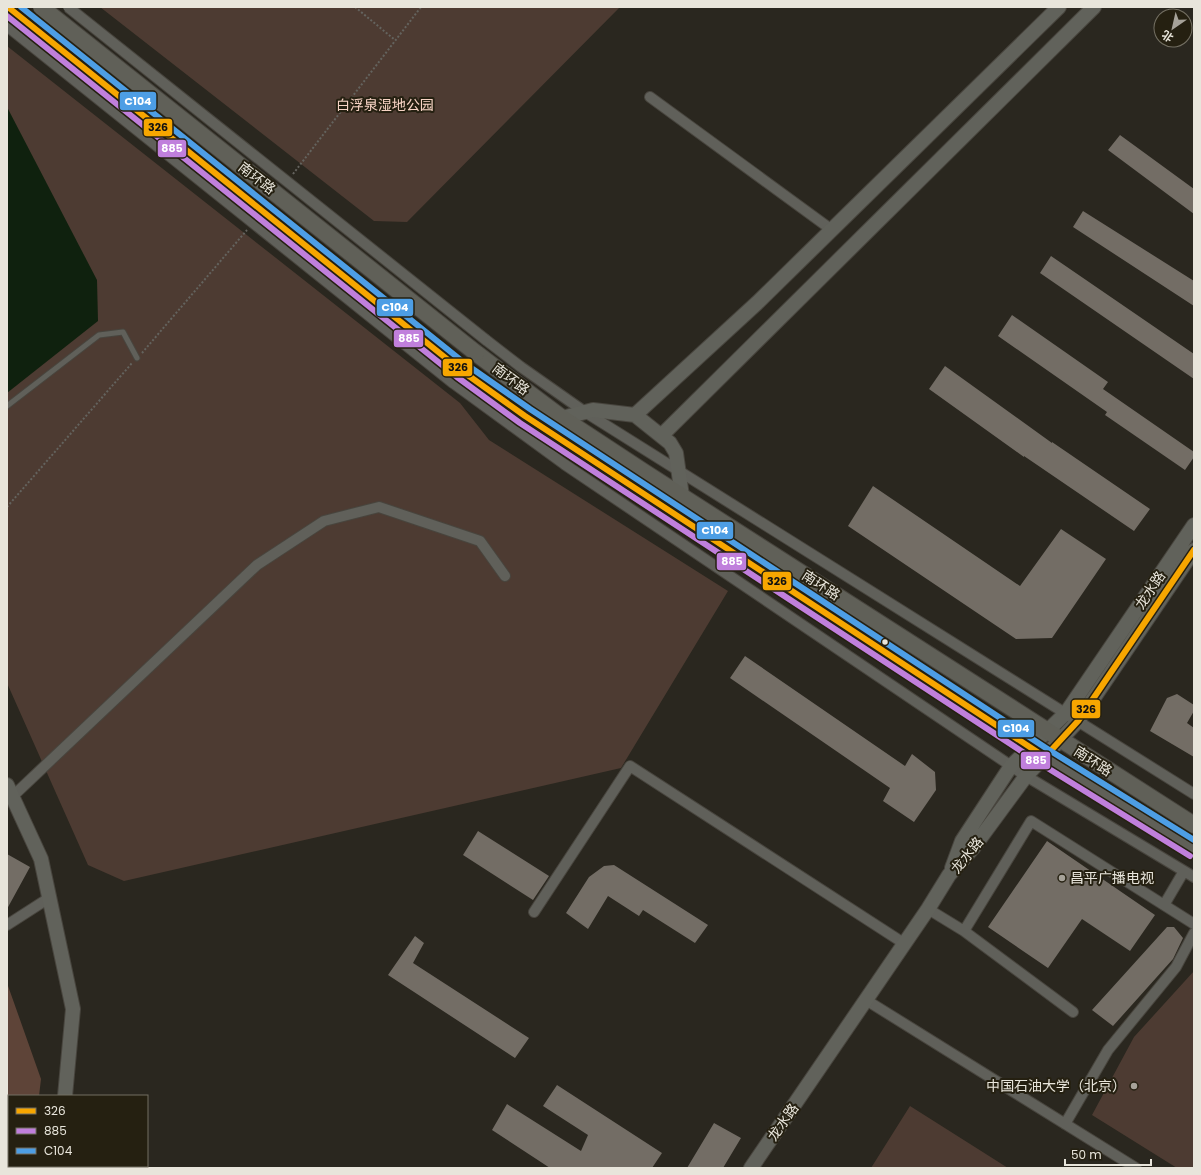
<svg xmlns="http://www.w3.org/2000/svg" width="1201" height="1175" viewBox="0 0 1201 1175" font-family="Poppins,'Noto Sans SC',sans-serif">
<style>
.green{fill:#4d3b32}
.forest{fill:#5e4438}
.water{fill:#0f210e}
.building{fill:#736d65}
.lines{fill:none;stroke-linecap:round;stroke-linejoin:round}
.lane-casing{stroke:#48453e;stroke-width:7}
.street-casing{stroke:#48453e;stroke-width:12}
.secondary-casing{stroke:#48453e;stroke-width:16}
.primary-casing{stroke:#48453e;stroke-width:18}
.path{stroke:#64635e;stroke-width:2;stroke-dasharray:2 2;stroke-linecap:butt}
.lane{stroke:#60605a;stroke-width:5}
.street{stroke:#60605a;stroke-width:10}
.secondary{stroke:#61625b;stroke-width:14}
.primary{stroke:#606058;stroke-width:16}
.street-bridge-casing{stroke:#48453e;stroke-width:12;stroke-linecap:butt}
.primary-bridge-casing{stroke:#48453e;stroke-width:18;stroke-linecap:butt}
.street-bridge{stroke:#60605a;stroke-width:10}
.primary-bridge{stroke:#606058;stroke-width:16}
.bus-1-casing{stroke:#252011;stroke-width:9}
.bus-2-casing{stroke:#252011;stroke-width:9}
.bus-3-casing{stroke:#252011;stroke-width:9}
.bus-1{stroke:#f7a600;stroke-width:6}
.bus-2{stroke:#c07fdc;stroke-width:6}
.bus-3{stroke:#4d9ee5;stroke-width:6}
.bus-dot{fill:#e8e5db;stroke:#252011;stroke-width:1.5}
.poi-dot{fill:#a6a299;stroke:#252011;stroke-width:1.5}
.labels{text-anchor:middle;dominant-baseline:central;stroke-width:4;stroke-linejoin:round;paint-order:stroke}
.park-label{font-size:14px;fill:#f8d4c5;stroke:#252011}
.street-label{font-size:14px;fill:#e8e5db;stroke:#252011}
.poi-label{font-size:14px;fill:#e8e5db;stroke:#252011;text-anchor:start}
.line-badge{stroke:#252011;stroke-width:1.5}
.badge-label{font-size:11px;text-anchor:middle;font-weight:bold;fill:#fff}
.pale-badge-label{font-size:11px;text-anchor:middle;font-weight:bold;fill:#111}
</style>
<rect width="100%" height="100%" fill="#2a271f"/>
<path class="green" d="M 100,7 L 620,7 L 407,222 L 374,221 Z
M 7,46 L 460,403 L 489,440 L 728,591 L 621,768 L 124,881 L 88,865 L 7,683 Z
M 1194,971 L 1194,1168 L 1177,1168 L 1092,1115 L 1134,1037 Z
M 910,1106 L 1008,1168 L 871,1168 Z"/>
<path class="forest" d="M 7,983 L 41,1079 L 39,1096 L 9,1096 L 9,1166 L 30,1166 L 30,1168 L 7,1168 Z"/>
<path class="water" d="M 7,107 L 97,280 L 98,321 L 7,393 Z"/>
<path class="building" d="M 1120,135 L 1194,189 L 1194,214 L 1108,150 Z
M 1083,211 L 1194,281 L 1194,306 L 1073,227 Z
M 1051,256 L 1194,354 L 1194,379 L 1040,273 Z
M 1012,315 L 1108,382 L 1103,389 L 1194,452 L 1194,457 L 1185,470 L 1105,415 L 1107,412 L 998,336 Z
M 945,366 L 1052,443 L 1052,442 L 1150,509 L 1134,531 L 1024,456 L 1024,457 L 929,389 Z
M 873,486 L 1020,586 L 1061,529 L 1106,559 L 1052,638 L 1016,639 L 848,526 Z
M 745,656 L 905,766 L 912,754 L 935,772 L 936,790 L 914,822 L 883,801 L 890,788 L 730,678 Z
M 1177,694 L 1194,705 L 1194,711 L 1187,723 L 1194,728 L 1194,757 L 1150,731 L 1167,698 Z
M 478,831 L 549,876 L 533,900 L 463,855 Z
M 1047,841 L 1155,915 L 1130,951 L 1082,919 L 1048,968 L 988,927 Z
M 7,854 L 30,867 L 7,909 Z
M 614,865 L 708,925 L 695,943 L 643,910 L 639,916 L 608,896 L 588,929 L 566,913 L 589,877 L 604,866 Z
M 1167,927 L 1174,927 L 1183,938 L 1173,959 L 1113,1026 L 1092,1010 Z
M 415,936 L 424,943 L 413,963 L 529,1038 L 515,1058 L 388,975 Z
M 557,1085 L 662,1153 L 652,1168 L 550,1168 L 492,1130 L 507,1104 L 581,1151 L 588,1135 L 543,1106 Z
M 714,1123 L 741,1138 L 723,1168 L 687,1168 Z"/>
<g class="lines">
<g class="lane-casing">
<path id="lane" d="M 7,406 L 99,335 L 123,332 L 137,358"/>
</g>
<g class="street-casing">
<path id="street" d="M 650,97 L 832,230
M 486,340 L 521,367 L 585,412 L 1194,794
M 453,383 L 564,464 L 1026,776 L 1194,877
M 13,796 L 257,565 L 324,521 L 379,507 L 480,541 L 505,576
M 1164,905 L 1184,871
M 928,909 L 964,931 L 1073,1012
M 534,912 L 630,766 L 905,944
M 7,925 L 49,898
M 964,931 L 1031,821 L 1194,924
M 866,1000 L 1136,1168
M 1065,1124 L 1108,1050 L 1176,967 L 1194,933"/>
</g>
<g class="secondary-casing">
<path id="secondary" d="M 635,415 L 757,303 L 1059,7
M 562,418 L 593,410 L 635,415 L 670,443 L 676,453 L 682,496
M 662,435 L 1094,7
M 7,785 L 41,859 L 73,1009 L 65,1096
M 952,868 L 962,841 L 1011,766 L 1066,713 L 1194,525
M 57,1168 L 57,1166
M 751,1168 L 928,909 L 949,875 L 973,848 L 1026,776 L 1078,721 L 1194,550"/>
</g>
<g class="primary-casing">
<path id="primary" d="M 476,353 L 562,418 L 644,472 L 1194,825
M 462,371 C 552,437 646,496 739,558 C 890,657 1041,754 1194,849"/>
</g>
<path class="path" d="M 355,7 L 395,40
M 293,174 L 421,7
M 142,353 L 247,230
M 7,507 L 132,363"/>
<use href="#lane" class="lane"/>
<use href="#street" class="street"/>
<use href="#secondary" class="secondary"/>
<use href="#primary" class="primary"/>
<g class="street-bridge-casing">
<path id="street-bridge" d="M 68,7 L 486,340
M 7,26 L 453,383"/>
</g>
<g class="primary-bridge-casing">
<path id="primary-bridge" d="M 8,7 L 462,371
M 41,7 L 476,353"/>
</g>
<use href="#street-bridge" class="street-bridge"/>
<use href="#primary-bridge" class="primary-bridge"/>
<g class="bus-1-casing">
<path id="bus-1" d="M 8,7 L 462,371 L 525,416 L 1045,757 L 1078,721 L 1194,550"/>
</g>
<g class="bus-2-casing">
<path id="bus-2" d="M 7,16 L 457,377 L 520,423 L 1041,764 L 1190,856"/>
</g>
<g class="bus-3-casing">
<path id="bus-3" d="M 21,7 L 467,365 L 530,409 L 1049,750 L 1194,840"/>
</g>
<use href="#bus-1" class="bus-1"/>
<use href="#bus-2" class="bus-2"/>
<use href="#bus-3" class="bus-3"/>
</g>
<circle class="bus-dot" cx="885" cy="642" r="3.5"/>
<g class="poi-dot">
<circle cx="1062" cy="878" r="4"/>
<circle cx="1134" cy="1086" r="4"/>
</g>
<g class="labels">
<g class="park-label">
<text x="385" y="105">白浮泉湿地公园</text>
</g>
<g class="street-label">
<text transform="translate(257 178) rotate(38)">南环路</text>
<text transform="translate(511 379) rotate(37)">南环路</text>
<text transform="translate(821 585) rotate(33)">南环路</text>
<text transform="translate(1150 590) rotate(-56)">龙水路</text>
<text transform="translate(1093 761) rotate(33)">南环路</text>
<text transform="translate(967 855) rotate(-51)">龙水路</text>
<text transform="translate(783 1122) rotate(-55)">龙水路</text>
</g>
<g class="poi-label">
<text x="1070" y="878">昌平广播电视</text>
<text x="1126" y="1086" text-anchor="end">中国石油大学（北京）</text>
</g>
</g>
<g class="line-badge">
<rect x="119" y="91" width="38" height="20" rx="4" fill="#4d9ee5"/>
<rect x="143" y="118" width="30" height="19" rx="4" fill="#f7a600"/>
<rect x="157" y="139" width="30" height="19" rx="4" fill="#c07fdc"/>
<rect x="376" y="298" width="38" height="19" rx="4" fill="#4d9ee5"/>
<rect x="393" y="329" width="31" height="19" rx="4" fill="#c07fdc"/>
<rect x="442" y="358" width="31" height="19" rx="4" fill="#f7a600"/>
<rect x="696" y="521" width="38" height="19" rx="4" fill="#4d9ee5"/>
<rect x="716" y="552" width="31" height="19" rx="4" fill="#c07fdc"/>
<rect x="762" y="571" width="30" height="20" rx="4" fill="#f7a600"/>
<rect x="1071" y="699" width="30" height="20" rx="4" fill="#f7a600"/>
<rect x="997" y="719" width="38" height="19" rx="4" fill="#4d9ee5"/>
<rect x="1020" y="751" width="31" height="19" rx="4" fill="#c07fdc"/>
</g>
<g class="badge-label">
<text x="138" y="105">C104</text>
<text x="172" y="152">885</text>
<text x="395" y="311">C104</text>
<text x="409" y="342">885</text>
<text x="715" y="534">C104</text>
<text x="732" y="565">885</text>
<text x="1016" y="732">C104</text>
<text x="1036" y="764">885</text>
</g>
<g class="pale-badge-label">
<text x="158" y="131">326</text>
<text x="458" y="371">326</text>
<text x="777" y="585">326</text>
<text x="1086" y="713">326</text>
</g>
<rect width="1201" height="1175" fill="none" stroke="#e8e5db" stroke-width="16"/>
<rect x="8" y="1095" width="140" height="72" fill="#252011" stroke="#736f62"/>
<rect x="16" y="1108" width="20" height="6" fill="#f7a600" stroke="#736f62"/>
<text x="44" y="1115" font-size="12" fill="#e8e5db">326</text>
<rect x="16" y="1128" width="20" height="6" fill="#c07fdc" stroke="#736f62"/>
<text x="44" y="1135" font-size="12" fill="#e8e5db">885</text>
<rect x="16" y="1148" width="20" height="6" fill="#4d9ee5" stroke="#736f62"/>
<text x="44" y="1155" font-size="12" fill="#e8e5db">C104</text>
<g transform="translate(1173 28) rotate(214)"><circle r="19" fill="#252011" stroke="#736f62"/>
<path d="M0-3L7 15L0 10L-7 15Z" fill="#a6a299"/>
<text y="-6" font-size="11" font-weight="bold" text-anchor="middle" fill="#e8e5db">北</text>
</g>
<path d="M1065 1159v6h86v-6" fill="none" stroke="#e8e5db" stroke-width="2"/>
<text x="1071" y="1159" font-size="12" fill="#e8e5db" stroke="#252011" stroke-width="3" paint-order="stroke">50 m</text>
</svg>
